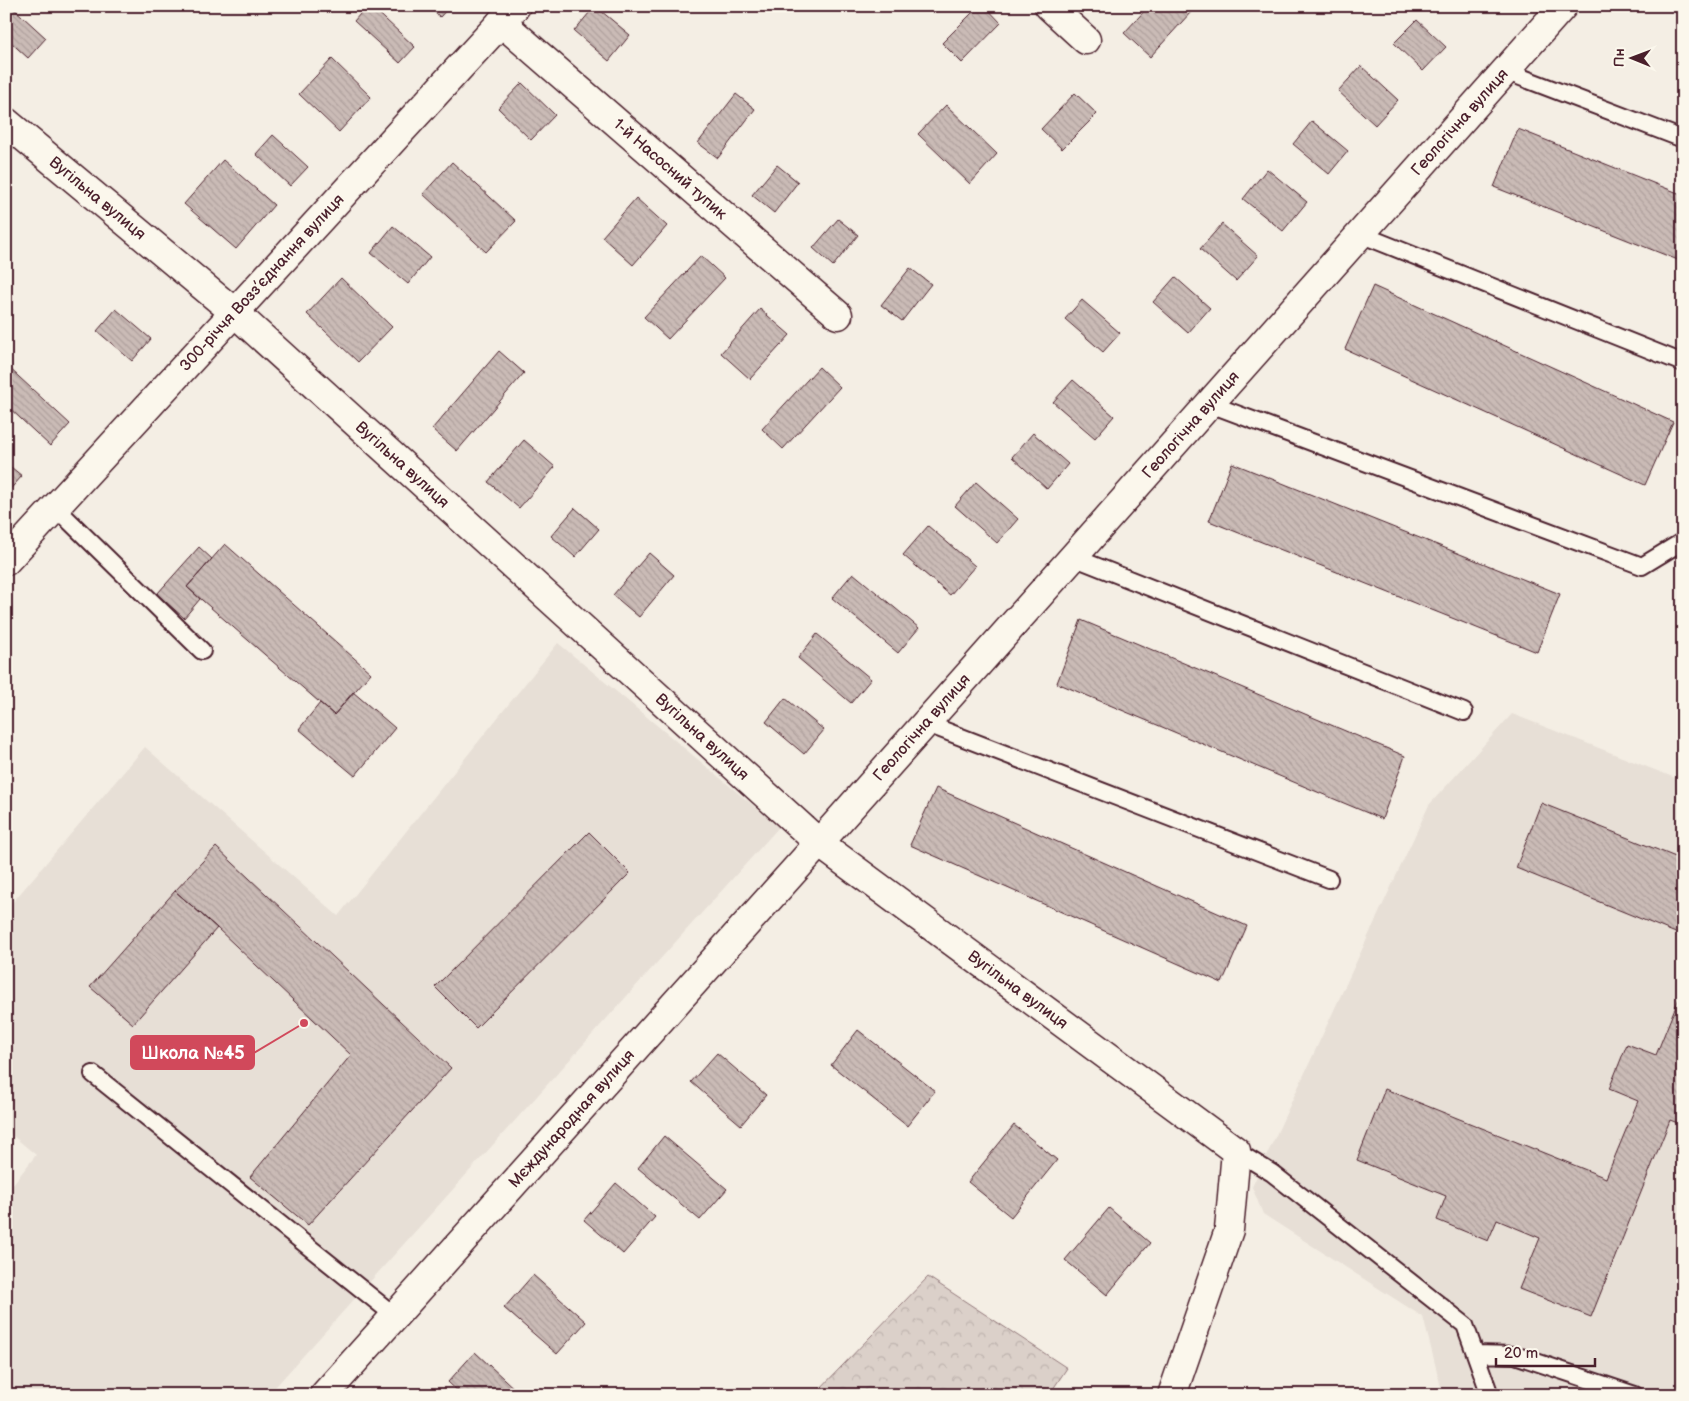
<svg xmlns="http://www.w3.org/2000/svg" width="1689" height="1401" viewBox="0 0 1689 1401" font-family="'Balsamiq Sans',sans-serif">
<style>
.built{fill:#e7dfd6}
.forest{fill:url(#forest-crowns);stroke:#92787a}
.building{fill:url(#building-back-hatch);stroke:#4a1f2b}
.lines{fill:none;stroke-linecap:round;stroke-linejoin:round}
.lane-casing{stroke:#4a1f2b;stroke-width:20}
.street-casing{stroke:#4a1f2b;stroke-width:31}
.lane{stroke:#fbf7ec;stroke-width:16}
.street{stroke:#fbf7ec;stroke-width:28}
.labels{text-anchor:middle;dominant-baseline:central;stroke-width:5;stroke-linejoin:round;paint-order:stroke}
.street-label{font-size:16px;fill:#4a1f2b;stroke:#fbf7ec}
.leader{fill:none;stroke:#d1495b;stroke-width:2}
.callout-dot{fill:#d1495b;stroke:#fbf7ec;stroke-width:2}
.callout{fill:#d1495b;stroke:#d1495b;stroke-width:2}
.callout-label{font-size:18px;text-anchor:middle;font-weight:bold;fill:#fff}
</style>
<defs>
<pattern id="forest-crowns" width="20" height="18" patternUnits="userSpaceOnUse" patternTransform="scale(1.25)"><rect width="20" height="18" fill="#dbd0c9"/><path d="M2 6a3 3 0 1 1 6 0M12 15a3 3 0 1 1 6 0" fill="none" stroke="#bdb2ad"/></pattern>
<pattern id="building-back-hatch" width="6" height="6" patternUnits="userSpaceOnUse" patternTransform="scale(1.25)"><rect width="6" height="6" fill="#cabbb6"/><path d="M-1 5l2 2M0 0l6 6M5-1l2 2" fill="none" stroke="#afa09d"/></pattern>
</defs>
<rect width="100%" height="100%" fill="#f4eee4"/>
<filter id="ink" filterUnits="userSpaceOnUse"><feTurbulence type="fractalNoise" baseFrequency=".02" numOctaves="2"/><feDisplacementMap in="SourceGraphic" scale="10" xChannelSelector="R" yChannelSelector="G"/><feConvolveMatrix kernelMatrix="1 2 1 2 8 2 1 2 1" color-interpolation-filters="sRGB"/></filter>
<g filter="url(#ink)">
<path class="built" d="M 558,643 L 779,827 L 268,1395 L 6,1395 L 6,1193 L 36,1155 L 6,1130 L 6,910 L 145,747 L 338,916 Z
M 1512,714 L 1683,781 L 1683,1395 L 1443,1395 L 1423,1317 L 1263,1214 L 1252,1187 L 1429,805 Z"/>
<path class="forest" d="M 928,1277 L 1067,1368 L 1049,1395 L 814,1395 Z"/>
<path class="building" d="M 6,6 L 11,6 L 46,38 L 28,58 L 6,38 Z
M 367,6 L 371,6 L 415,47 L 400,63 L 354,21 Z
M 428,6 L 450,6 L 440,17 Z
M 595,6 L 630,35 L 609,61 L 574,31 Z
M 979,6 L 985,6 L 1001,23 L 962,63 L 942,43 Z
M 1149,6 L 1185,6 L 1191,12 L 1150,57 L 1124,33 Z
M 1417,20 L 1446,47 L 1423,71 L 1394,43 Z
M 332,59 L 371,97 L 339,132 L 299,94 Z
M 1361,66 L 1398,100 L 1375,125 L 1338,91 Z
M 522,83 L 555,115 L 531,140 L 498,108 Z
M 1075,93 L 1097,114 L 1062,149 L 1041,129 Z
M 736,94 L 755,109 L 718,158 L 698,143 Z
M 946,105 L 997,154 L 970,184 L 918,134 Z
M 1312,121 L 1348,151 L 1329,174 L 1293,144 Z
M 1518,129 L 1683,195 L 1683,262 L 1494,187 Z
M 273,135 L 308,167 L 290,186 L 256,154 Z
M 223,160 L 274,205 L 236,249 L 184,204 Z
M 452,162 L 516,221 L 486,252 L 423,194 Z
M 777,165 L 798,182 L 774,213 L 752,195 Z
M 1267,169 L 1307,202 L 1283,231 L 1243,199 Z
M 636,198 L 667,226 L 633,265 L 602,237 Z
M 838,219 L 858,235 L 833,266 L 813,248 Z
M 1222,224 L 1258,256 L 1236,281 L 1200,249 Z
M 393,226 L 430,257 L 408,284 L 371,253 Z
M 701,256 L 725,278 L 668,339 L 644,317 Z
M 910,268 L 931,284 L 902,321 L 881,305 Z
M 1175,277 L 1210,308 L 1188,333 L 1153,302 Z
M 341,278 L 392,327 L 358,362 L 307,314 Z
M 1373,286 L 1673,422 L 1645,485 L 1345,349 Z
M 1082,300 L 1120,333 L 1103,352 L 1065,319 Z
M 116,309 L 151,339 L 132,361 L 97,331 Z
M 760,309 L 790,335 L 750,379 L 721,353 Z
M 499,351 L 524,373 L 457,451 L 432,429 Z
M 6,365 L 70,424 L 50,446 L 6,405 Z
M 819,367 L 840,387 L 783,449 L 762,429 Z
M 1073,380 L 1114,416 L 1095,438 L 1053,402 Z
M 1033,433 L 1068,464 L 1047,489 L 1012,457 Z
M 524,440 L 555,467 L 519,508 L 488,482 Z
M 6,463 L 22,476 L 6,494 Z
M 1232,463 L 1560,594 L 1537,652 L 1209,521 Z
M 976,482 L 1018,519 L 997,543 L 955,506 Z
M 575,508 L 599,529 L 575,557 L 551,536 Z
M 928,526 L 975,566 L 950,595 L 903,555 Z
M 225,544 L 371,673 L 334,715 L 187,587 Z
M 199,547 L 212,559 L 187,587 L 200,599 L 184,618 L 157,594 Z
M 649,553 L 674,575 L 639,617 L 613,595 Z
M 853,573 L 919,628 L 898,653 L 832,598 Z
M 1081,620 L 1405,756 L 1382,819 L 1057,683 Z
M 817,634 L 871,679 L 851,703 L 798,658 Z
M 353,692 L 395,728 L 355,776 L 299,729 L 320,703 L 334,715 Z
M 785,698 L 824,730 L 804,754 L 766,722 Z
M 936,788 L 1247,926 L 1222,983 L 910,845 Z
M 1541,803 L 1683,860 L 1683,936 L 1516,868 Z
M 589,832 L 630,873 L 476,1028 L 435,987 Z
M 216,847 L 451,1068 L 308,1225 L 250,1177 L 351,1055 L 217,928 L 175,891 Z
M 175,891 L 217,928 L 133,1024 L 90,987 Z
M 1683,988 L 1683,1125 L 1670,1120 L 1591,1317 L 1519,1289 L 1540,1238 L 1497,1220 L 1488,1241 L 1437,1220 L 1446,1196 L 1357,1160 L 1385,1089 L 1606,1178 L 1638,1101 L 1609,1089 L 1627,1044 L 1656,1055 Z
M 858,1030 L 935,1091 L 907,1126 L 831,1065 Z
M 717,1053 L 766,1095 L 741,1125 L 691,1082 Z
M 1014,1125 L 1057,1160 L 1011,1217 L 968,1182 Z
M 664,1136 L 727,1189 L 700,1220 L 638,1168 Z
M 616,1183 L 655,1217 L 623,1254 L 584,1220 Z
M 1109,1208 L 1150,1243 L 1107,1295 L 1065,1260 Z
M 533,1275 L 586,1322 L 557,1354 L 504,1308 Z
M 475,1352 L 519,1393 L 518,1395 L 462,1395 L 448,1382 Z"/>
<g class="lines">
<g class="lane-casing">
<path id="lane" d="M 1505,71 L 1683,139
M 1360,234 L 1683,363
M 1210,404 L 1642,566 L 1683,541
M 55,507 L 202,651
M 1073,557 L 1464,712
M 925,723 L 1329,879
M 93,1074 L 395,1316
M 1236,1151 L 1272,1173 L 1465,1325 L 1490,1395
M 1476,1354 L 1515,1355 L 1635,1395"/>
</g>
<g class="street-casing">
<g id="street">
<path d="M 1049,6 L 1086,40"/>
<path id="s1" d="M 501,22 L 838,315"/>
<path id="s2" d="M 6,122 L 234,312 L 819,843 L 1236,1151 L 1229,1230 L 1172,1395"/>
<path id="s3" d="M 6,561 L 516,6"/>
<path id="s4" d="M 324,1395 L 819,843 L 1563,6"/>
</g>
</g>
<use href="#lane" class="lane"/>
<use href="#street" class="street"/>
</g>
</g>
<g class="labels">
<g class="street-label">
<text stroke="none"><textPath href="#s4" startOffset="1706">Геологічна вулиця</textPath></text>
<text stroke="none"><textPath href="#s1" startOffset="224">1-й Насосний тупик</textPath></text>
<text stroke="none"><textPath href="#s2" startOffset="119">Вугільна вулиця</textPath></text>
<text stroke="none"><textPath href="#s3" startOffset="378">300-річчя Возз’єднання вулиця</textPath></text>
<text stroke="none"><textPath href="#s4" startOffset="1301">Геологічна вулиця</textPath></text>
<text stroke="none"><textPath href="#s2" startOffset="524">Вугільна вулиця</textPath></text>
<text stroke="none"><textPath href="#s4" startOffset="896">Геологічна вулиця</textPath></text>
<text stroke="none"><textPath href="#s2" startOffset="929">Вугільна вулиця</textPath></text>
<text stroke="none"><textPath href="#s2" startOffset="1334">Вугільна вулиця</textPath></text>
<text stroke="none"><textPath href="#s4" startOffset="371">Мєждународная вулиця</textPath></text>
</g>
</g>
<path class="leader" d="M304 1023L254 1053"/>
<circle class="callout-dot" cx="304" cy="1023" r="5"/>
<rect class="callout" x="131" y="1036" width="123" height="33" rx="5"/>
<g class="callout-label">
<text x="193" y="1059">Школа №45</text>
</g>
<rect width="1689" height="1401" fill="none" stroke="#fbf7ec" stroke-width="25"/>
<rect x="12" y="12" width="1664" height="1376" fill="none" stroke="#4a1f2b" stroke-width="2" filter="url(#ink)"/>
<g transform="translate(1632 58) rotate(271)" stroke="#fbf7ec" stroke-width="4" paint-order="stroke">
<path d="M0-4L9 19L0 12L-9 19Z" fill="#4a1f2b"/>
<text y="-8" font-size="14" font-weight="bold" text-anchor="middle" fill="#4a1f2b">Пн</text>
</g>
<path d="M1496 1358v8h99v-8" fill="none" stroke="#4a1f2b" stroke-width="2.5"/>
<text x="1504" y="1358" font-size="15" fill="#4a1f2b" stroke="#fbf7ec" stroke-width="4" paint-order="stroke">20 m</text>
</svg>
